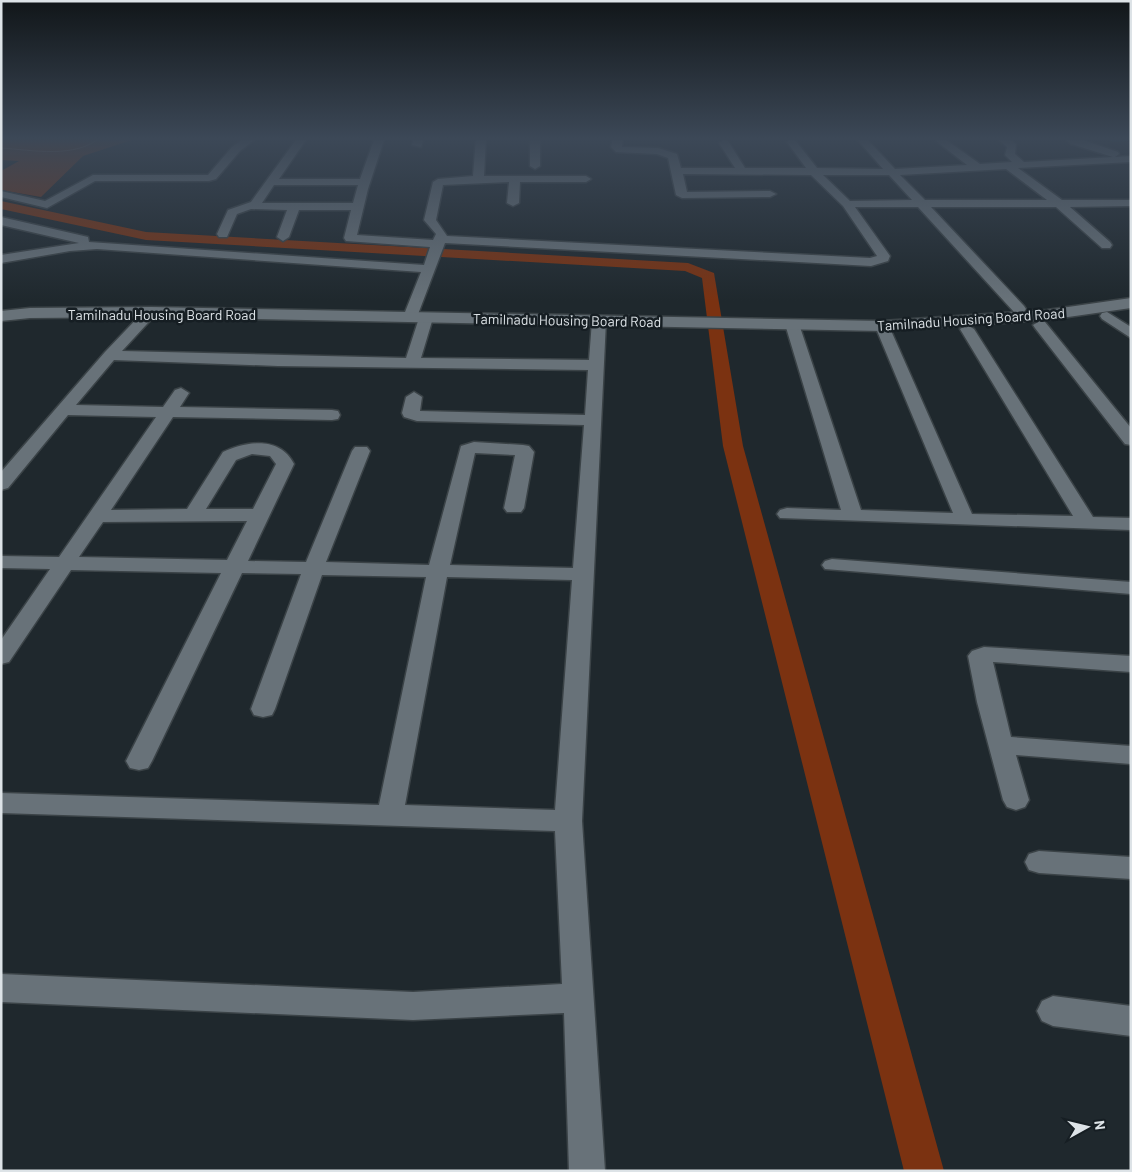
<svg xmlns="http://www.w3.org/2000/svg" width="1132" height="1172" viewBox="0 0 1132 1172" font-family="Barlow,sans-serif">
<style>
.green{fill:#6f361e}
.water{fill:#7b3211;stroke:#986751}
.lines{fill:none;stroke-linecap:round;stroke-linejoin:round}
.canal{fill:#7b3211;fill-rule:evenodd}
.minor-casing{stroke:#3b4347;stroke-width:3}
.tertiary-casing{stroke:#3b4347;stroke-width:3}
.minor{fill:#687279;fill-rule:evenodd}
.tertiary{fill:#687279;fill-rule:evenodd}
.wall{fill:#0a4d6b}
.labels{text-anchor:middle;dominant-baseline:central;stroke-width:5;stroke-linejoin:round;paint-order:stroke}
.far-street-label{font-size:14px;fill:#dde3e7;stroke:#161e23}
</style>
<rect width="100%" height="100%" fill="#1f282d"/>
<path class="green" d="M 1,137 L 141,137 L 83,156 L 41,197 L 1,190 L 1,171 L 19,161 L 1,160 Z"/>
<path class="water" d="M 1,137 L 101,137 C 75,159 33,150 1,148 Z"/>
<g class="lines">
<path class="canal" d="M 1,201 L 146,232 L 688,263 L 714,273 L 743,446 L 944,1171 L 904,1171 L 723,446 L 702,278 L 685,271 L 146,240 L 1,209 Z"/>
<g class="minor-casing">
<path id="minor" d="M 246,137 L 258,137 L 240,151 L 216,179 L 209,181 L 95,181 L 47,208 L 1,197 L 1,191 L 45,201 L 93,175 L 208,175 L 232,147 Z
M 298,137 L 308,137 L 279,179 L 360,179 L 375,137 L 385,137 L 368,189 L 357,235 L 433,240 L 436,234 L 424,220 L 433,182 L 438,179 L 473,176 L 476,137 L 486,137 L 484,176 L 586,176 L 591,179 L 586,182 L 520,182 L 519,203 L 513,206 L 507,203 L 509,182 L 443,185 L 436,220 L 447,236 L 870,258 L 877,256 L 843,206 L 811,175 L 683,174 L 687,192 L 770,191 L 776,194 L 770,197 L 682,198 L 676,195 L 668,158 L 657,154 L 616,152 L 611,147 L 613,137 L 623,137 L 622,147 L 658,148 L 677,154 L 681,168 L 735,168 L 719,143 L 724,140 L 728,141 L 745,168 L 806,168 L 787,142 L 792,139 L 795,140 L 817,168 L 883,169 L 855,137 L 865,137 L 895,169 L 967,165 L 931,137 L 942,137 L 980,164 L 1012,162 L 1005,155 L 1007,147 L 995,137 L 1006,137 L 1016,144 L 1015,154 L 1024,162 L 1113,157 L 1071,144 L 1062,137 L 1074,137 L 1118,152 L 1119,154 L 1115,157 L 1131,156 L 1131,162 L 1018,168 L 1062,200 L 1131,200 L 1131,206 L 1070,207 L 1110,242 L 1112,245 L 1110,248 L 1102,248 L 1056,207 L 931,207 L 1024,306 L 1026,309 L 1024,312 L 1014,312 L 918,207 L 855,207 L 890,256 L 888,261 L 871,266 L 445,243 L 417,317 L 410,321 L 403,317 L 421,272 L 97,249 L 70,251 L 1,263 L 1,255 L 79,243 L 1,225 L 1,217 L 88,237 L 89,242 L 424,265 L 430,247 L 346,241 L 344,238 L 351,210 L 299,210 L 289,237 L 283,241 L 277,237 L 287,210 L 251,209 L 237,214 L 227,237 L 219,237 L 217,234 L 228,210 L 251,202 ZM 1006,169 L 1047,200 L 925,200 L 900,175 ZM 823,175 L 889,175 L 912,200 L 850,201 ZM 274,185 L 358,185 L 353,203 L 262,203 Z
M 414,137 L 424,137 L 421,147 L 412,145 Z
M 530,137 L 540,137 L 540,166 L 535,169 L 530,166 Z
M 151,308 L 158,312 L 122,351 L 406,358 L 419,318 L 426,314 L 433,318 L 421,358 L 589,360 L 592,321 L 599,317 L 606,321 L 582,821 L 605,1171 L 569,1171 L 564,1013 L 413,1020 L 1,1002 L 1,974 L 413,992 L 562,984 L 555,831 L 1,813 L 1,793 L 379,805 L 426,577 L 322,575 L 275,709 L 272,715 L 263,717 L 254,715 L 251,709 L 301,574 L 242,573 L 152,761 L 148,768 L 139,770 L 130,768 L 126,761 L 221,573 L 71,570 L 9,662 L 1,664 L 1,640 L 50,569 L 1,568 L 1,556 L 59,557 L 156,417 L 68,415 L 8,488 L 1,490 L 1,472 L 105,352 L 146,309 ZM 114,360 L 278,366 L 588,370 L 585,415 L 420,411 L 422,397 L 414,392 L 406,397 L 402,413 L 404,417 L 417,421 L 584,425 L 573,568 L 450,565 L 475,453 L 515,455 L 504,508 L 507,512 L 521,512 L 524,508 L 534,452 L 529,446 L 523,445 L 474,442 L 461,446 L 429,565 L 326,562 L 370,451 L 367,447 L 355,447 L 352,451 L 306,562 L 248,561 L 294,464 C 280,436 247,441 223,452 L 187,509 L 111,510 L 173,417 L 332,420 L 338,419 L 340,415 L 338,411 L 332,410 L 180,407 L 189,393 L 181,388 L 175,390 L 163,407 L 76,405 ZM 252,454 L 270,456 L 276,464 L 253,509 L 206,509 L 236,460 ZM 247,521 L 227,560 L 79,557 L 103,522 ZM 447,577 L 572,580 L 555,810 L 405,805 Z
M 1107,312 L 1131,327 L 1131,338 L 1102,319 L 1100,316 L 1102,313 Z
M 792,320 L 799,324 L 861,510 L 953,513 L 875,326 L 882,322 L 889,326 L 972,514 L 1073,516 L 960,329 L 967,325 L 974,329 L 1093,517 L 1131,518 L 1131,530 L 780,518 L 777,514 L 780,510 L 787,508 L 841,510 L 785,324 Z
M 1040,321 L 1045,322 L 1131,428 L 1131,445 L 1125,444 L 1035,328 L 1033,325 Z
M 832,559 L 1131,582 L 1131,594 L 825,569 L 822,565 L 825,561 Z
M 984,647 L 1131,656 L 1131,672 L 993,662 L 1011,737 L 1131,746 L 1131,764 L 1016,755 L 1029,800 L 1025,807 L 1016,810 L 1007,807 L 1003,800 L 977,702 L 968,656 L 972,651 Z
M 1039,851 L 1131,857 L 1131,879 L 1039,873 L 1029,870 L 1025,862 L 1029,854 Z
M 1053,996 L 1131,1006 L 1131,1036 L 1053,1026 L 1042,1021 L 1037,1011 L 1042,1001 Z"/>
</g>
<g class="tertiary-casing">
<path id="tertiary" d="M 1131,298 L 1131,308 L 1047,320 L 882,331 L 151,317 L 30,318 L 1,321 L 1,311 L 30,308 L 151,307 L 882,321 L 1047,310 Z"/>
</g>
<use href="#minor" class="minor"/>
<use href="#tertiary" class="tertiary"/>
</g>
<path class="wall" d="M 1103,137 L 1129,137 L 1128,141 L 1113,142 Z"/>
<linearGradient id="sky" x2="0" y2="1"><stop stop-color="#111619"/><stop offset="0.46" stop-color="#3c4857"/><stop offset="1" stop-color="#3c4857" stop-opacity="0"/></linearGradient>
<rect width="1132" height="301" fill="url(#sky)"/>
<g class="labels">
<g class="far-street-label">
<text x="162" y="314">Tamilnadu Housing Board Road</text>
<text transform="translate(971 319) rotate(-4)">Tamilnadu Housing Board Road</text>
<text transform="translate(567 320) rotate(1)">Tamilnadu Housing Board Road</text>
</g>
</g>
<rect width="1132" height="1172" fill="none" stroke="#dde3e7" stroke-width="5"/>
<g transform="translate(1087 1127) rotate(82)" stroke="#161e23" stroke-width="4" paint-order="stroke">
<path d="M0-4L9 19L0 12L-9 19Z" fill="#dde3e7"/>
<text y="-8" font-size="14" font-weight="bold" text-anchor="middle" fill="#dde3e7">N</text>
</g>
</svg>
